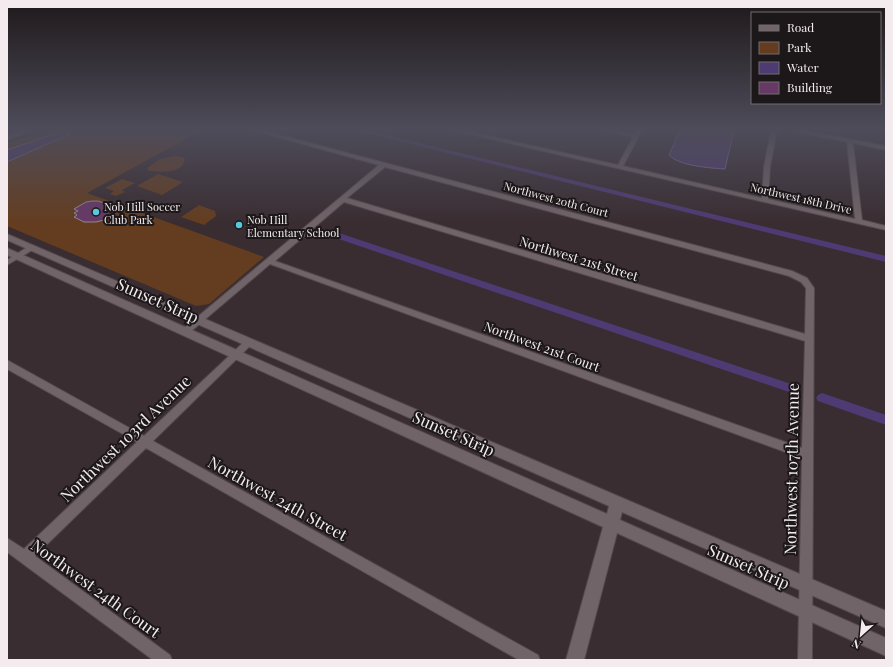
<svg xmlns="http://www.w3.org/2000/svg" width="893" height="667" viewBox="0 0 893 667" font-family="'Playfair Display',serif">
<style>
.green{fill:#643d20}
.water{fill:#4f3b73;stroke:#807098}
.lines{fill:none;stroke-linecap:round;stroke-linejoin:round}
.canal{fill:#4f3b73;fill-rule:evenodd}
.building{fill:#673967;stroke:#938992}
.minor-casing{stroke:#53494c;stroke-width:2}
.tertiary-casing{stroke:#53494c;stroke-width:2}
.secondary-casing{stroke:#53494c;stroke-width:2}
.minor{fill:#716468;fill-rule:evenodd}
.tertiary{fill:#716468;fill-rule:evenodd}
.secondary{fill:#716468;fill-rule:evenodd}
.poi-dot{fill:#54cadc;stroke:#1c1719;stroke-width:1.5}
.labels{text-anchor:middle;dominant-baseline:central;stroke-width:4;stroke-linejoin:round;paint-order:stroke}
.far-street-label{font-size:11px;fill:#f3ebee;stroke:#1c1719}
.far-poi-label{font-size:11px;fill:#f3ebee;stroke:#1c1719;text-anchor:start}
.street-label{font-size:13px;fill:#f3ebee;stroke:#1c1719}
.near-street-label{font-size:16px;fill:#f3ebee;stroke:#1c1719}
</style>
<rect width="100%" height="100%" fill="#392d31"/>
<path class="green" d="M 48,130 L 202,130 L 87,193 L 264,257 L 209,304 L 196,306 L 7,226 L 7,143 Z
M 175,156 L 182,157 L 185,159 C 183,174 160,172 149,171 L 147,168 L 160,159 Z
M 158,174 L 183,182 L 162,195 L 137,186 Z
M 122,179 L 135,183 L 122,190 L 125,192 L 116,196 L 110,194 L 114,191 L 105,188 Z
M 199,205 L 215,211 L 216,216 L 204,225 L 181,217 Z"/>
<path class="water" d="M 680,130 L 734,130 L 725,169 C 710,168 679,166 669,155 Z
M 60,132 L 65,132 L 70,134 L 7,162 L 7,150 Z"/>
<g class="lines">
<path class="canal" d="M 355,130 L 366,130 L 886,256 L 886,262 Z
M 327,231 L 333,231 L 797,386 L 799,389 L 797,392 L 793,393 L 789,392 L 327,235 Z
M 822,393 L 886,415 L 886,425 L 818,401 L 816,398 L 818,395 Z"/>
</g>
<path class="building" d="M 92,201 L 98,201 L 121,209 L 104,220 L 96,222 L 84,222 L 74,217 L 77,215 L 74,213 L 78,211 L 74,209 L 86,202 Z"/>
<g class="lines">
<g class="minor-casing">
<path id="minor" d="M 251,130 L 261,130 L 792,271 L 807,278 L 814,288 L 812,660 L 798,660 L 802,458 L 270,264 L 189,333 L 183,333 L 182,331 L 183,329 L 379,165 ZM 385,167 L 789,276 L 801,282 L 806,288 L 805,334 L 347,198 ZM 344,202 L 805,341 L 802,448 L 275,261 Z
M 452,130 L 463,130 L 618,165 L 633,137 L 601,130 L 613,130 L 634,134 L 636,130 L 642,130 L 623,166 L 762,198 L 764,167 L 771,130 L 777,130 L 770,167 L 768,199 L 855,219 L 847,142 L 789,130 L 801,130 L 886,146 L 886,150 L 853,143 L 862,220 L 886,226 L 886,230 Z
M 29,246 L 35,246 L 36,248 L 7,265 L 7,260 Z
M 249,339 L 252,340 L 254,342 L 252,344 L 153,441 L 538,655 L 540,660 L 519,660 L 146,448 L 35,556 L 170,655 L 172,660 L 153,660 L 7,552 L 7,538 L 24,549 L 137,442 L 7,369 L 7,360 L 144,436 L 246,340 Z"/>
</g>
<g class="tertiary-casing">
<path id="tertiary" d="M 7,234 L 886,611 L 886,628 L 622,512 L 620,520 L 886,638 L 886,656 L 617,533 L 584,660 L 566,660 L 603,527 L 7,255 L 7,248 L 607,514 L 609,506 L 7,240 Z"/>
</g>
<g class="secondary-casing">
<path id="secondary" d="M 23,130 L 35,130 L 7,140 L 7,135 Z"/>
</g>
<use href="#minor" class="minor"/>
<use href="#tertiary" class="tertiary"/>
<use href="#secondary" class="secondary"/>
</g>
<linearGradient id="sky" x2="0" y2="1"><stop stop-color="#1f191b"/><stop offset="0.58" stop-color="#4e4c5a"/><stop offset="1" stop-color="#4e4c5a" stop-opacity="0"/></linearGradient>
<rect width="893" height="223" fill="url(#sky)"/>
<g class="poi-dot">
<circle cx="96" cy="212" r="4"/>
<circle cx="239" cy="225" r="4"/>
</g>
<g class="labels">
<g class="far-street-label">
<text transform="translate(801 198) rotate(13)">Northwest 18th Drive</text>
<text transform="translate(556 199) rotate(15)">Northwest 20th Court</text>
</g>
<g class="far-poi-label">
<text x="104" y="206">Nob Hill Soccer<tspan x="104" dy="13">Club Park</tspan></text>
<text x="247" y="219">Nob Hill<tspan x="247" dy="13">Elementary School</tspan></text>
</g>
<g class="street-label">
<text transform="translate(579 258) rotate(17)">Northwest 21st Street</text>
<text transform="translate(542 346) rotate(20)">Northwest 21st Court</text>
</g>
<g class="near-street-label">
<text transform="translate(158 300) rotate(24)">Sunset Strip</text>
<text transform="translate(454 433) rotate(24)">Sunset Strip</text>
<text transform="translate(125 438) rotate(-44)">Northwest 103rd Avenue</text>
<text transform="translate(791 469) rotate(-89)">Northwest 107th Avenue</text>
<text transform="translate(278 498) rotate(29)">Northwest 24th Street</text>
<text transform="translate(749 566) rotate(24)">Sunset Strip</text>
<text transform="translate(96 588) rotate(36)">Northwest 24th Court</text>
</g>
</g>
<rect width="893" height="667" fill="none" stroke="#f3ebee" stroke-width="16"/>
<rect x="751" y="12" width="130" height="92" fill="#1c1719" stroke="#726c6e"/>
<rect x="759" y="25" width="20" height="6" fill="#716468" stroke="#726c6e"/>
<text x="787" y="32" font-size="12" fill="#f3ebee">Road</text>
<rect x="759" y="42" width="20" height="12" fill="#643d20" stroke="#726c6e"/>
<text x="787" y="52" font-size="12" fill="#f3ebee">Park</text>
<rect x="759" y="62" width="20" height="12" fill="#4f3b73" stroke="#726c6e"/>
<text x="787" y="72" font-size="12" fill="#f3ebee">Water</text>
<rect x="759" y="82" width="20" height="12" fill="#673967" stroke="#726c6e"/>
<text x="787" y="92" font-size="12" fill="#f3ebee">Building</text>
<g transform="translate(861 635) rotate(207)" stroke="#1c1719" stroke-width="3" paint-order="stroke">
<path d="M0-3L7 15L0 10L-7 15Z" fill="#f3ebee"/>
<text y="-6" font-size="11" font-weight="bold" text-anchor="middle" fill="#f3ebee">N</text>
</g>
</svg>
